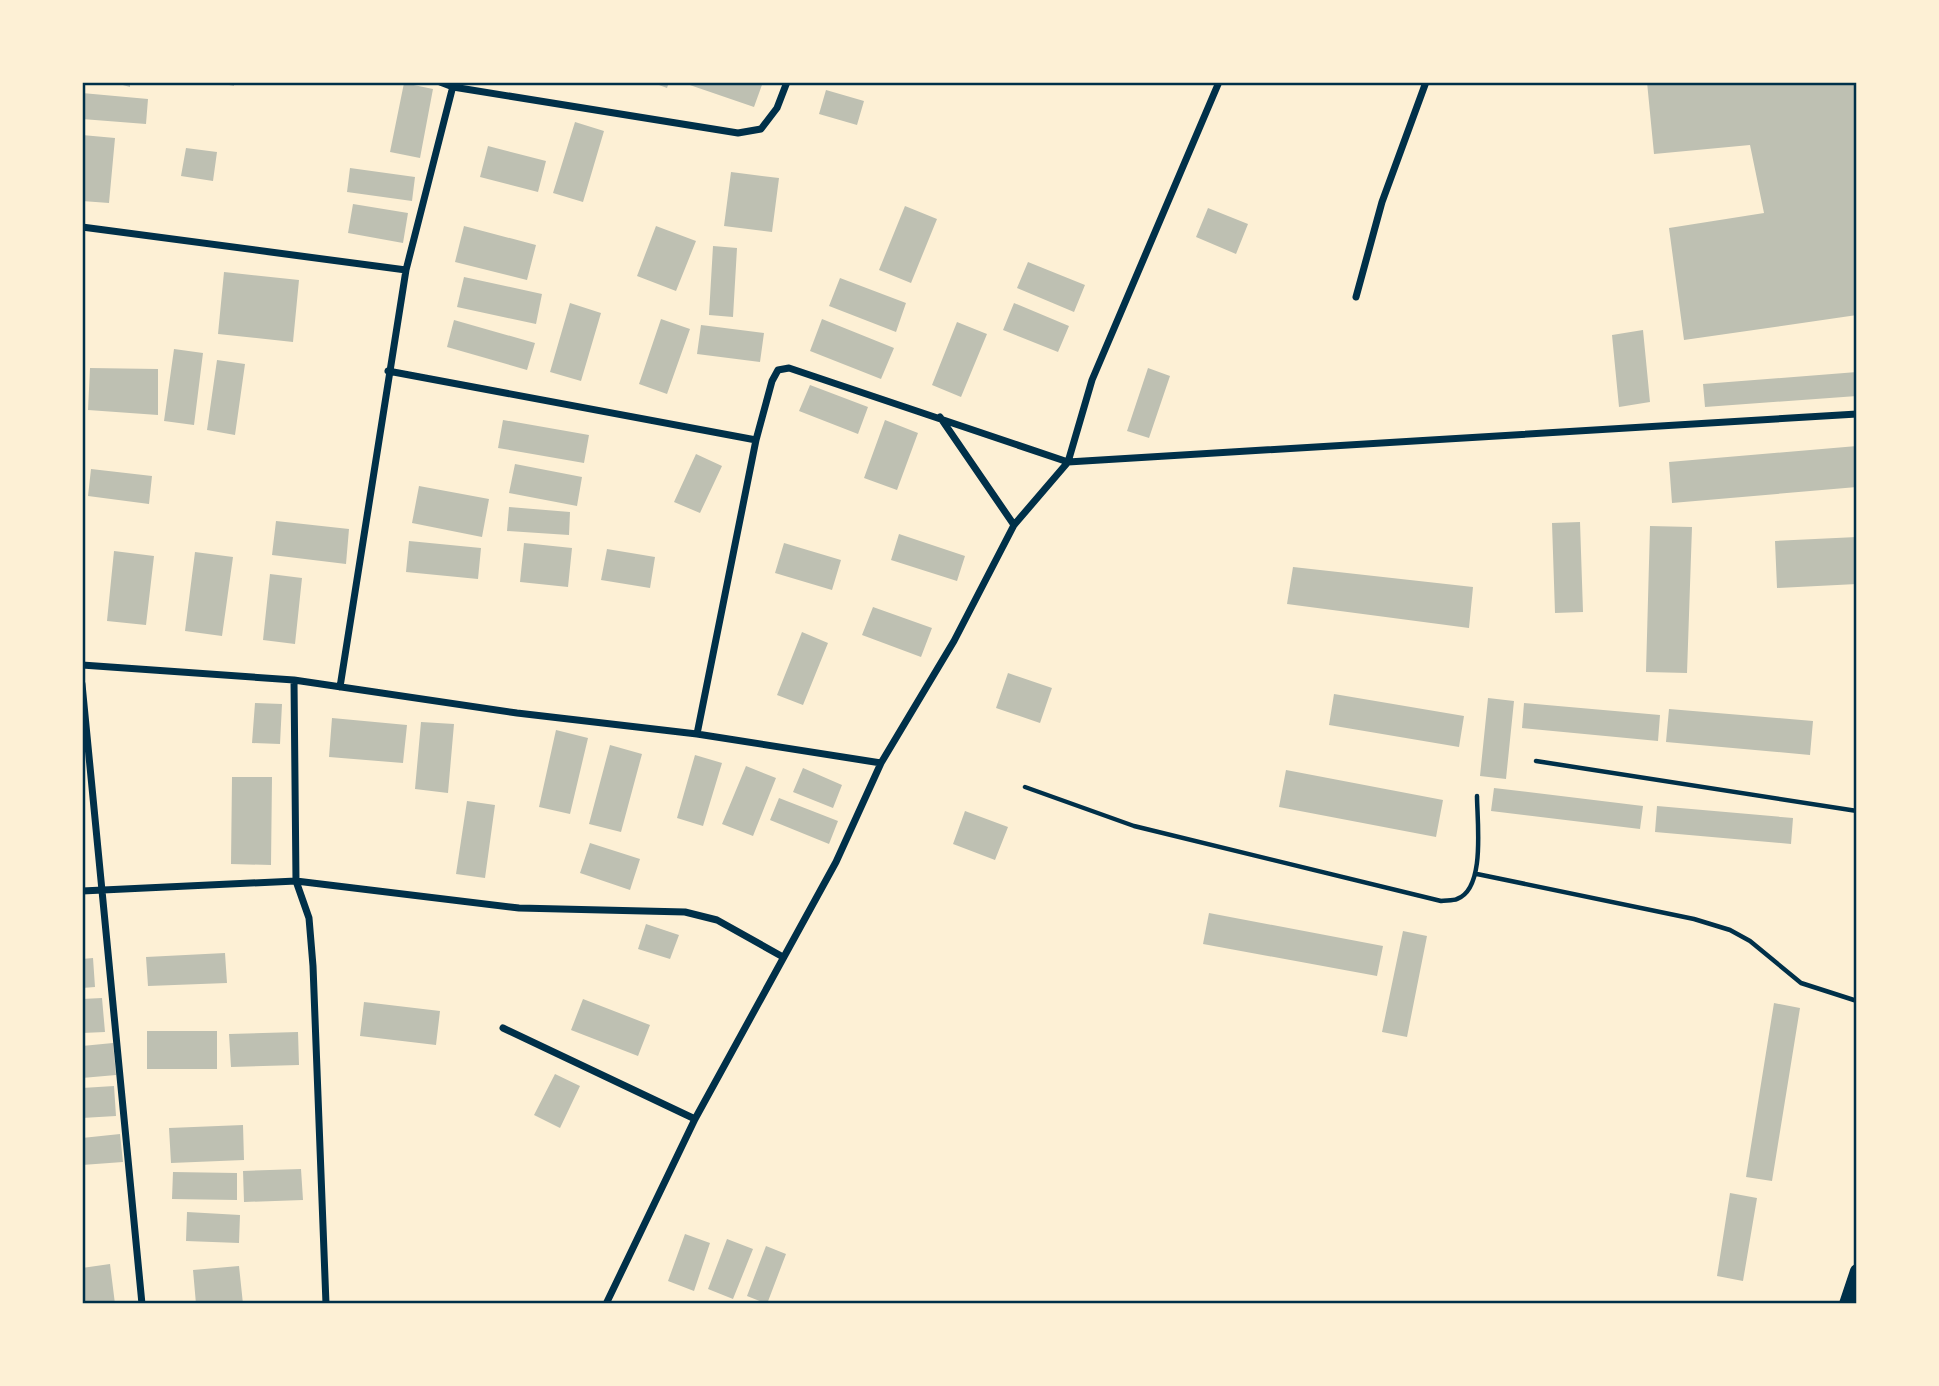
<svg xmlns="http://www.w3.org/2000/svg" width="1939" height="1386" viewBox="0 0 1939 1386" font-family="Figtree,sans-serif">
<style>
.building{fill:#bec0b2}
.lines{fill:none;stroke-linecap:round;stroke-linejoin:round}
.service{stroke:#003049;stroke-width:4.5}
.minor{stroke:#003049;stroke-width:7}
.trunk{stroke:#003049;stroke-width:14}
.neatline{fill:none;stroke:#003049;stroke-width:2.5}
</style>
<rect width="100%" height="100%" fill="#fdf0d5"/>
<path class="building" d="M 112,82 L 130,82 L 130,87 Z
M 214,82 L 234,82 L 234,86 Z
M 651,82 L 669,82 L 667,88 Z
M 681,82 L 763,82 L 754,107 Z
M 1647,82 L 1857,82 L 1857,315 L 1684,340 L 1669,228 L 1764,213 L 1750,145 L 1654,154 Z
M 404,83 L 433,89 L 420,158 L 390,152 Z
M 826,90 L 864,101 L 857,125 L 819,114 Z
M 82,93 L 148,99 L 146,124 L 82,119 Z
M 575,122 L 604,131 L 583,202 L 553,193 Z
M 82,135 L 115,138 L 109,203 L 82,201 Z
M 488,146 L 546,161 L 538,192 L 480,177 Z
M 186,148 L 217,152 L 213,181 L 181,176 Z
M 350,168 L 415,177 L 412,201 L 347,192 Z
M 731,172 L 779,178 L 772,232 L 724,226 Z
M 353,204 L 408,213 L 403,243 L 348,233 Z
M 905,206 L 937,219 L 911,283 L 879,270 Z
M 1208,208 L 1248,224 L 1236,254 L 1196,237 Z
M 464,226 L 536,245 L 527,280 L 455,262 Z
M 656,226 L 696,241 L 676,291 L 637,276 Z
M 713,246 L 737,248 L 733,317 L 709,315 Z
M 1028,262 L 1085,285 L 1074,312 L 1017,288 Z
M 224,272 L 299,280 L 293,342 L 218,334 Z
M 464,277 L 542,294 L 536,324 L 457,307 Z
M 840,278 L 906,303 L 896,332 L 829,306 Z
M 570,303 L 601,313 L 581,381 L 550,372 Z
M 1014,303 L 1069,326 L 1058,352 L 1003,330 Z
M 661,319 L 690,329 L 667,394 L 639,384 Z
M 822,319 L 894,348 L 881,379 L 810,351 Z
M 454,320 L 535,343 L 527,370 L 447,347 Z
M 957,322 L 987,334 L 961,397 L 932,385 Z
M 701,325 L 764,333 L 760,362 L 697,354 Z
M 1643,330 L 1650,402 L 1619,407 L 1612,335 Z
M 174,349 L 203,353 L 194,425 L 164,421 Z
M 217,360 L 245,364 L 235,435 L 207,430 Z
M 90,368 L 158,369 L 158,415 L 88,410 Z
M 1148,368 L 1170,376 L 1149,438 L 1127,431 Z
M 1857,372 L 1857,396 L 1705,407 L 1703,384 Z
M 810,385 L 868,407 L 858,434 L 799,411 Z
M 503,420 L 589,435 L 584,463 L 498,448 Z
M 885,420 L 918,433 L 897,490 L 864,478 Z
M 1857,446 L 1857,487 L 1672,503 L 1669,462 Z
M 696,454 L 722,466 L 700,513 L 674,502 Z
M 515,464 L 582,477 L 577,506 L 509,493 Z
M 91,469 L 152,476 L 149,504 L 88,496 Z
M 419,486 L 489,499 L 482,537 L 412,523 Z
M 509,507 L 570,512 L 569,535 L 507,531 Z
M 276,521 L 349,529 L 346,564 L 272,555 Z
M 1580,522 L 1583,612 L 1555,613 L 1552,523 Z
M 1650,526 L 1692,527 L 1687,673 L 1646,672 Z
M 899,534 L 965,556 L 957,581 L 891,560 Z
M 1857,537 L 1857,584 L 1777,588 L 1775,541 Z
M 409,541 L 481,548 L 478,579 L 406,572 Z
M 524,543 L 572,548 L 568,587 L 520,582 Z
M 784,543 L 841,560 L 832,590 L 775,573 Z
M 607,549 L 655,557 L 650,588 L 601,580 Z
M 114,551 L 154,556 L 146,625 L 107,621 Z
M 195,552 L 233,557 L 222,636 L 185,631 Z
M 1293,567 L 1473,587 L 1469,628 L 1287,604 Z
M 270,574 L 302,578 L 295,644 L 263,640 Z
M 873,607 L 932,628 L 921,657 L 862,635 Z
M 802,632 L 828,643 L 803,705 L 777,695 Z
M 1008,673 L 1052,688 L 1040,723 L 996,708 Z
M 1334,694 L 1464,716 L 1459,747 L 1329,725 Z
M 1488,698 L 1514,701 L 1506,779 L 1480,776 Z
M 255,703 L 282,704 L 280,744 L 252,743 Z
M 1524,703 L 1660,715 L 1658,741 L 1522,728 Z
M 1669,709 L 1813,721 L 1810,755 L 1666,742 Z
M 332,718 L 407,725 L 403,763 L 329,757 Z
M 421,722 L 454,724 L 448,793 L 415,789 Z
M 556,730 L 588,738 L 570,814 L 539,807 Z
M 610,745 L 642,754 L 621,832 L 589,824 Z
M 695,755 L 722,763 L 703,826 L 677,818 Z
M 746,766 L 776,778 L 753,836 L 722,824 Z
M 803,768 L 842,785 L 833,808 L 793,792 Z
M 1286,770 L 1443,800 L 1436,837 L 1279,807 Z
M 232,777 L 272,777 L 271,865 L 231,864 Z
M 1494,788 L 1643,806 L 1640,829 L 1491,811 Z
M 779,798 L 838,821 L 829,844 L 770,820 Z
M 467,801 L 495,805 L 485,878 L 456,874 Z
M 1657,806 L 1793,818 L 1791,844 L 1655,832 Z
M 965,811 L 1008,827 L 995,860 L 953,844 Z
M 590,843 L 640,859 L 630,890 L 580,873 Z
M 1209,913 L 1383,946 L 1377,976 L 1203,944 Z
M 646,924 L 679,935 L 670,959 L 638,949 Z
M 1403,931 L 1427,936 L 1407,1037 L 1382,1032 Z
M 225,953 L 227,983 L 148,986 L 146,957 Z
M 93,958 L 95,987 L 82,988 L 82,959 Z
M 102,998 L 105,1032 L 82,1033 L 82,999 Z
M 583,999 L 650,1025 L 638,1056 L 571,1030 Z
M 364,1002 L 440,1011 L 436,1045 L 360,1036 Z
M 1774,1003 L 1800,1008 L 1772,1181 L 1746,1177 Z
M 147,1031 L 217,1031 L 217,1069 L 147,1069 Z
M 298,1032 L 299,1065 L 231,1067 L 229,1034 Z
M 113,1043 L 116,1075 L 82,1078 L 82,1046 Z
M 555,1074 L 580,1086 L 560,1128 L 534,1115 Z
M 114,1086 L 116,1116 L 82,1118 L 82,1088 Z
M 243,1125 L 244,1160 L 171,1163 L 169,1128 Z
M 120,1134 L 123,1162 L 82,1165 L 82,1138 Z
M 301,1169 L 303,1200 L 244,1202 L 243,1171 Z
M 173,1172 L 237,1173 L 237,1200 L 172,1199 Z
M 1730,1193 L 1757,1198 L 1743,1281 L 1717,1276 Z
M 187,1212 L 240,1215 L 239,1243 L 186,1241 Z
M 685,1234 L 710,1243 L 694,1291 L 668,1281 Z
M 727,1239 L 753,1249 L 733,1299 L 708,1289 Z
M 766,1246 L 786,1254 L 767,1304 L 747,1296 Z
M 110,1264 L 115,1304 L 82,1304 L 82,1268 Z
M 239,1266 L 243,1304 L 196,1304 L 193,1270 Z"/>
<g class="lines">
<path class="service" d="M 1536,761 L 1857,811
M 1025,787 L 1134,826 L 1441,901 C 1445,900 1453,901 1457,899 C 1486,889 1477,821 1477,796
M 1477,874 L 1694,919 L 1730,930 L 1750,941 L 1801,983 L 1857,1001"/>
<path class="minor" d="M 440,82 L 453,87 L 738,133 L 761,129 L 777,108 L 787,82
M 82,227 L 406,270
M 1356,297 L 1382,202 L 1426,82
M 388,371 L 756,440
M 940,417 L 1014,525
M 82,665 L 294,680 L 517,713 L 697,734 L 881,763
M 294,680 L 296,881 L 309,918 L 313,966 L 326,1304
M 82,684 L 142,1304
M 340,687 L 406,270 L 454,82
M 697,734 L 756,440 L 772,381 L 778,370 L 789,368 L 1068,462 L 1857,414
M 82,891 L 296,881 L 519,908 L 685,912 L 717,920 L 783,957
M 503,1028 L 695,1119
M 606,1304 L 695,1119 L 836,862 L 881,763 L 954,641 L 1014,525 L 1068,462 L 1092,380 L 1219,82"/>
<path class="trunk" d="M 1846,1304 L 1857,1271"/>
</g>
<rect width="1939" height="1386" fill="none" stroke="#fdf0d5" stroke-width="168"/>
<rect x="84" y="84" width="1771" height="1218" class="neatline"/>
</svg>
